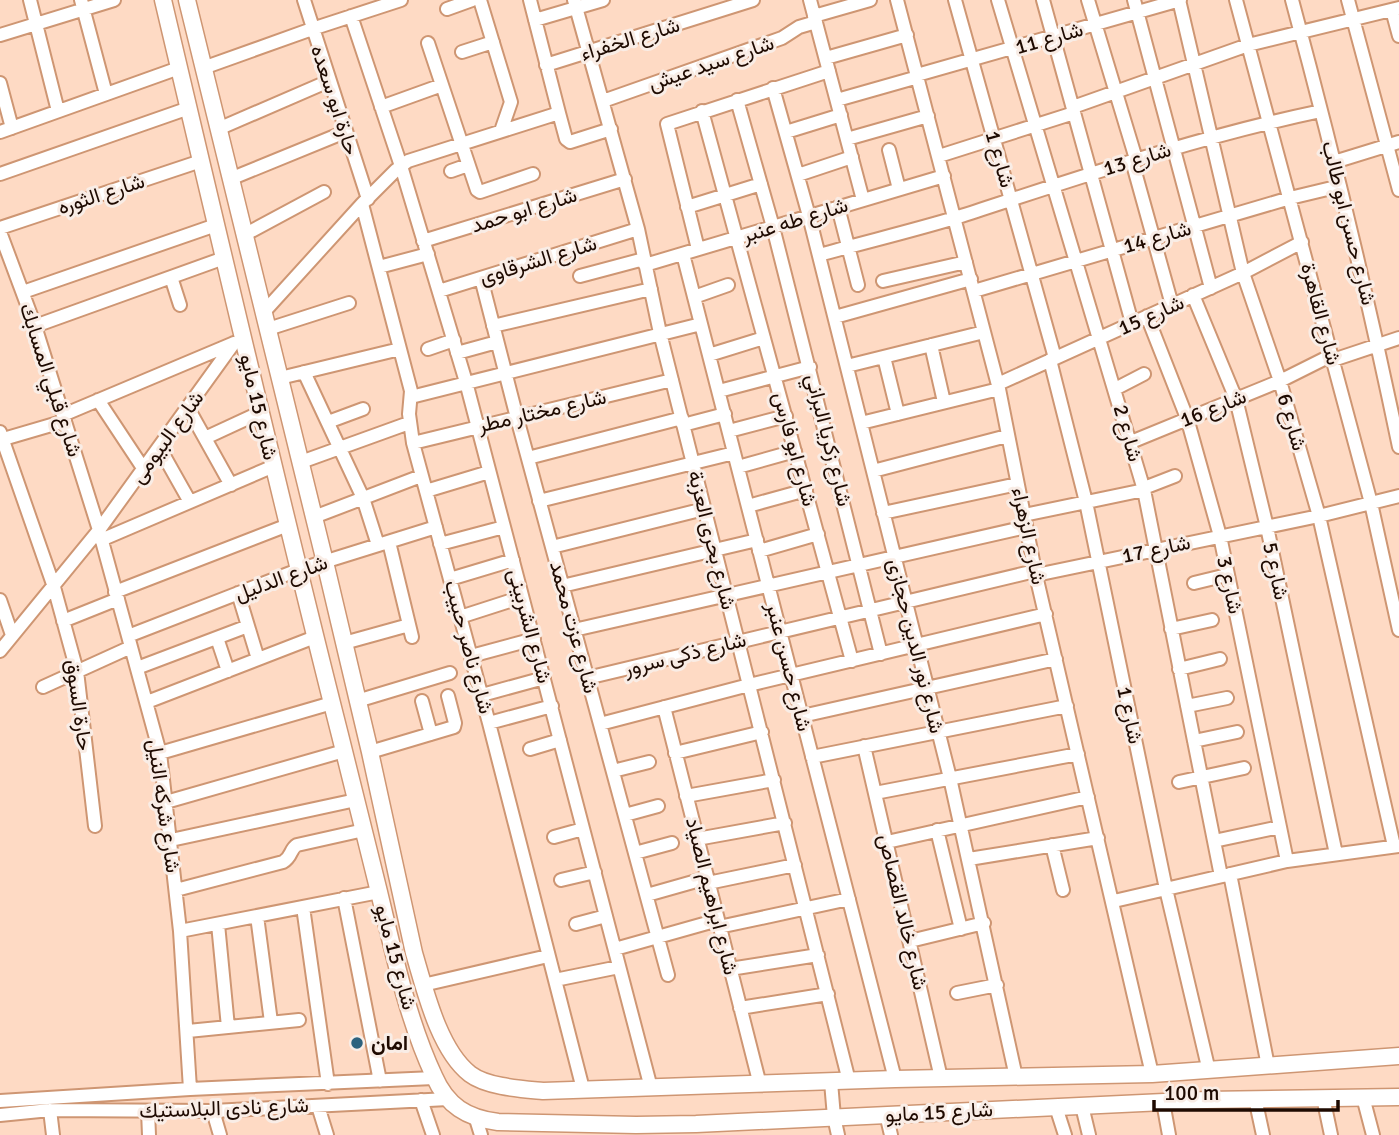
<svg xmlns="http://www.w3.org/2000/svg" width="1399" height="1135" viewBox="0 0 1399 1135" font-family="Signika,Vazirmatn,sans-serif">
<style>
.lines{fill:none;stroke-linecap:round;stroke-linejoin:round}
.minor-casing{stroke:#ce9673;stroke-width:16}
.secondary-casing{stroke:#ce9673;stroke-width:19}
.minor{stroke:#fff;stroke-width:12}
.secondary{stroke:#fff;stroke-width:16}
.poi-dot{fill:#2d627e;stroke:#f9ede6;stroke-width:2.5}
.labels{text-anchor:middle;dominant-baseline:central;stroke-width:6;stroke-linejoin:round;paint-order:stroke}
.street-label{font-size:21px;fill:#1e0a01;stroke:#f9ede6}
.poi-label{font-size:21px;font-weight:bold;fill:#1e0a01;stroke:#f9ede6;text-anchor:start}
</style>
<rect width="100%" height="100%" fill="#fedac4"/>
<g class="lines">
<g class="minor-casing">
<path id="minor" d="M 30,0 L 58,111
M 81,0 L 106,94
M 304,0 L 368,199
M 480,0 L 511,102 L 501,131
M 530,0 L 559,113
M 574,0 L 638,229 L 660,333 L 849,1081
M 810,0 L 863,200
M 897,0 L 999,389 L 1035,571 L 1152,1074
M 955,0 L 1055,358
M 998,0 L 1144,490 L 1221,876
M 1043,0 L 1132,323
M 1088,0 L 1136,159
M 1134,0 L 1211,288
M 1179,0 L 1243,273 L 1280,381 L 1319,516 L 1394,846
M 1236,0 L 1371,503 L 1399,630
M 1292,0 C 1332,148 1368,297 1399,447
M 1348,0 L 1399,190
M 447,9 L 472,0
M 1392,10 L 1399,36
M 351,16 L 401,166 L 466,382 L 651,1088
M 814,16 L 870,0
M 535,20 L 603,0
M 0,35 L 114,0
M 428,43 L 477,190 L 480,192 L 533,174
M 462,52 L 493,42
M 826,58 L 907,35
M 546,65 L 753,0
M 203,68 L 312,29 L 401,0
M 917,75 L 1180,0
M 0,83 L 12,128
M 773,88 L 809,216 L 950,778 L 1016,1077
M 737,100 L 773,227 L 881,654
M 837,100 L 918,77
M 603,101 L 782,38 L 799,27 L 816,22
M 381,107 L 442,85
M 1073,107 L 1248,45 L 1399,8
M 702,111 L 852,661
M 218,129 L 329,81
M 0,132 L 179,68
M 786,132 L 841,115
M 847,139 L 928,116
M 889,150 L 899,189
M 939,156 L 1074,113
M 1132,161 L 1172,305
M 1334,162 L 1399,142
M 451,171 L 468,165
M 0,174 L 189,108
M 798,175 L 852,157
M 230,179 L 345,132
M 362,204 L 411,391 L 409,414 L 413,443 L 489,723 L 583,1089
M 687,207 L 761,184
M 838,207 L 858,285
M 0,228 L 201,161
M 0,232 L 35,326 L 99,530 L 160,753 L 180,931 L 190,1089
M 244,235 L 324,192
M 423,241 L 625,179
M 698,249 L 667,124 L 829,71
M 683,254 L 895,1079
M 819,255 C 865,242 912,231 958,217 C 1078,178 1197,137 1321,111
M 645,265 L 944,176
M 379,267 L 428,254
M 580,276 L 644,259
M 171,277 L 180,305
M 481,278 L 517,418 L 668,975
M 883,281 L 966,262
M 439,291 L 638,229
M 974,291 L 1290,198 L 1340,186
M 23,292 L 216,225
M 1193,295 L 1236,399 L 1267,527 L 1336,854
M 694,297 L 728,285
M 263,313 L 362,204 L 396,170 L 408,161 L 559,113 L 566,139 L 570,142 L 611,129
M 1147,316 L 1187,418 L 1220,536 L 1287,861
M 835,317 L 971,279
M 35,326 L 224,258
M 493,326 L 651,289
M 268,329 L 349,303
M 931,345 L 944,402
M 428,349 L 454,340
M 457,353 L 497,342
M 709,355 L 764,338
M 884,357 L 898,414
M 1050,360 L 1086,502 L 1166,889 L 1209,1071
M 1333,360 L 1399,338
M 847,366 L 984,332
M 304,372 L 363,498 L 378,545
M 280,378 L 400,349
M 998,384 L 1243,273 L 1302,242
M 1115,389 L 1144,374
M 719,391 L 810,367
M 411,397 L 701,324
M 98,400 L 143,468
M 188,408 L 231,485
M 63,415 L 234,343
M 328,422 L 363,409
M 861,423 L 999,389
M 683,425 L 725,414
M 729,431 L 786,416
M 0,432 L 54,587 L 77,671 L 95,826
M 205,438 L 261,412
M 0,440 L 65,421
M 1131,442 L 1280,381 L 1332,355
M 413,443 L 672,380
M 159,447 L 190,502
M 528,458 L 682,418
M 301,462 L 409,423
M 738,467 L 795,451
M 873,471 L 1007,436
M 1144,488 L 1175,476
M 426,491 L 489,472
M 539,501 L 734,453
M 748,506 L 806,490
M 883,513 L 1017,484
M 1024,515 L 1144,490
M 314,517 L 421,476
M 101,540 L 274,466
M 389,542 L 412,637
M 440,544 L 504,527
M 552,547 L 704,509
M 759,551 L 818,534
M 1036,575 L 1319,516 L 1399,496
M 450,579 L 513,560
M 1194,583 L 1227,575
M 562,586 L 757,540
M 115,592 L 288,525
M 238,593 L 258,659
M 0,600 L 12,635
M 460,617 L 522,597
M 63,621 L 118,599
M 1171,629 L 1212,620
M 574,630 L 1026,527
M 128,636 L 298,570 L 436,527
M 217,638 L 228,671
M 344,643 L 409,625
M 0,651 L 99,530 L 234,343
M 471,656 L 534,639
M 137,668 L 248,626
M 1179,669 L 1220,659
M 587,678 L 1035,571
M 43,687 L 131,647
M 482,695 L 544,678
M 357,701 L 450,673
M 422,701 L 431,734
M 147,702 L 315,637
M 1187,706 L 1227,698
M 664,707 L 760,1085
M 802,716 L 1056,659
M 489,723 L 552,706
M 600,724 L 749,685 L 1046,614
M 1194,741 L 1237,732
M 864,746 L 941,1078
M 530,749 L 560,740
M 370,752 L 454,727 L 455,723 L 448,696
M 160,753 L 332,703
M 675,753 L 762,732
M 812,757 L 1067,706
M 613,771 L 649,762
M 1179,782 L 1244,768
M 875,793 L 1078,754
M 686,796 L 774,780
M 166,802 L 344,751
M 625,815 L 658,806
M 937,830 L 961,929
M 554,837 L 583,829
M 697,839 L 785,823
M 171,840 L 356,800
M 1214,841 L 1280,827
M 887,842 L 1088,797
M 1052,845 L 1063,890
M 635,853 L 672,843
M 969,859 L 1098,838
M 1230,874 L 1268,1066
M 561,880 L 595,872
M 708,883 L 795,865
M 176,890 L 283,862 C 292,857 290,849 297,845 L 364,830
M 647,895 L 707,878
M 344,898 L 380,1081
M 1114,901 L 1287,861 L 1399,846
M 303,907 L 328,1084
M 257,916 L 271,1022
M 218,924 L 228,1027
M 576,924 L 606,916
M 719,927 L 849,899
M 180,931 L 379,892
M 910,941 L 984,923
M 615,949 L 718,920
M 730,969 L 818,955
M 555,980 L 619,967
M 423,985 L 548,956
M 957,993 L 997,985
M 740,1008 L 828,994
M 188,1031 L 299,1020
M 831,1082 L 834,1117 L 838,1135
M 1323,1097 L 1331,1135
M 1363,1097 L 1373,1135
M 1255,1098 L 1263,1135
M 421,1100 L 433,1135
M 0,1101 L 190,1089 L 434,1078
M 1163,1102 L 1169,1135
M 318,1106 L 327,1135
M 1082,1106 L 1089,1135
M 1056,1107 L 1065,1135
M 50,1110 L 53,1135
M 148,1111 L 149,1135
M 213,1111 L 220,1135
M 886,1114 L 891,1135
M 0,1115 L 50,1110 L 213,1111 L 448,1099
M 476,1119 L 481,1135"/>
</g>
<g class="secondary-casing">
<path id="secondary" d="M 163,0 C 221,245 278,491 340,735 C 353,787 366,840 379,892 C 394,954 407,1018 434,1076 C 447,1106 467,1118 498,1122 L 636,1125 L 696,1124 L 1206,1100 L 1399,1097
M 187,0 L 325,562 L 370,752 L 414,953 C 425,990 439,1050 470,1074 C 487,1087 522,1089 543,1091 L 895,1079 L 1152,1074 L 1399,1056"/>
</g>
<use href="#minor" class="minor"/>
<use href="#secondary" class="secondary"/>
</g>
<circle class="poi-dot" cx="357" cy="1043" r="7"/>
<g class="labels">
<g class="street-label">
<text transform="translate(1049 38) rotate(-16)">شارع 11</text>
<text transform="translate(630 39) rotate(-17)">شارع الخفراء</text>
<text transform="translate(711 63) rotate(-19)">شارع سيد عيش</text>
<text transform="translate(335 100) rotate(72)">حارة ابو سعده</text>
<text transform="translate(1000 159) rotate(74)">شارع 1</text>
<text transform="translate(1137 159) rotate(-17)">شارع 13</text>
<text transform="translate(101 194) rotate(-18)">شارع الثوره</text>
<text transform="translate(524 210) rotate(-17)">شارع ابو حمد</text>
<text transform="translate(795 220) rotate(-17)">شارع طه عنبر</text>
<text transform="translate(1349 223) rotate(76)">شارع حسن ابو طالب</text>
<text transform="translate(1157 237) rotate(-16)">شارع 14</text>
<text transform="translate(538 260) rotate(-17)">شارع الشرقاوى</text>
<text transform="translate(1321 314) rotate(75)">شارع القاهرة</text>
<text transform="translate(1151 315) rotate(-24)">شارع 15</text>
<text transform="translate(51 380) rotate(72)">شارع قبلي المسابك</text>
<text transform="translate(259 407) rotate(77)">شارع 15 مايو</text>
<text transform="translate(1213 408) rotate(-22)">شارع 16</text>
<text transform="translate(542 411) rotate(-13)">شارع مختار مطر</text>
<text transform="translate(1292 422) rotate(74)">شارع 6</text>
<text transform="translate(1128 433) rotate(74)">شارع 2</text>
<text transform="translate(167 437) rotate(-54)">شارع البيومى</text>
<text transform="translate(829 440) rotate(76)">شارع زكريا البراني</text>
<text transform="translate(795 449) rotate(75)">شارع ابو فارس</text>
<text transform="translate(1029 536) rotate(78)">شارع الزهراء</text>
<text transform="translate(712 540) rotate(76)">شارع بحرى العزبة</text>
<text transform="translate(1156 549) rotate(-12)">شارع 17</text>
<text transform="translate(1276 571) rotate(78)">شارع 5</text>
<text transform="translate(281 578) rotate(-20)">شارع الدليل</text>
<text transform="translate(1230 585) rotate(78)">شارع 3</text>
<text transform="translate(530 626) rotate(75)">شارع الشربينى</text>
<text transform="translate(574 627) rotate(75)">شارع عزت محمد</text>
<text transform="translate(916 646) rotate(76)">شارع نور الدين حجازى</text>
<text transform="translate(469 647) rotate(75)">شارع ناصر حبيب</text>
<text transform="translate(685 654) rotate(-14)">شارع ذكى سرور</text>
<text transform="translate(789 667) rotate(76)">شارع حسن عنبر</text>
<text transform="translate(79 705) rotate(82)">حارة السوق</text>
<text transform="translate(1130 715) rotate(78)">شارع 1</text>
<text transform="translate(164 806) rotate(82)">شارع شركه النيل</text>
<text transform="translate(712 896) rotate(76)">شارع ابراهيم الصياد</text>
<text transform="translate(903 912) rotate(77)">شارع خالد القصاص</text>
<text transform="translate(396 957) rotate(75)">شارع 15 مايو</text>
<text transform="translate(224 1108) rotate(-2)">شارع نادى البلاستيك</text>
<text transform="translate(939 1112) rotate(-3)">شارع 15 مايو</text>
</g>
<g class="poi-label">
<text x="371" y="1043">امان</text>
</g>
</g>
<path d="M1154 1100v10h184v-10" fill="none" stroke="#1e0a01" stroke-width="3.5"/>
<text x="1164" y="1100" font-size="21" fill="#1e0a01" stroke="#f9ede6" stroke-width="5" paint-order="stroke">100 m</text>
</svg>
